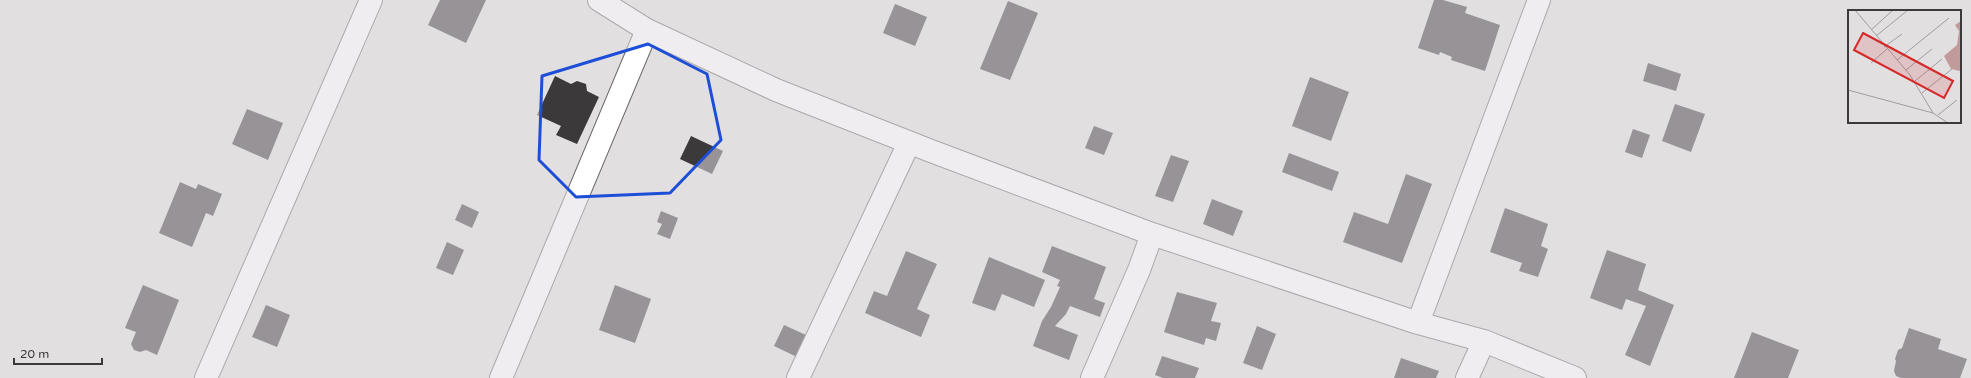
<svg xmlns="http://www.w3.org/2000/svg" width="1971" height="378" viewBox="0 0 1971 378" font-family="'Varela Round',sans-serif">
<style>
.building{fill:#3c393a}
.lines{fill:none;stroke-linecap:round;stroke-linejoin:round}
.minor-casing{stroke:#6a6769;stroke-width:24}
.minor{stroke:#fff;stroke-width:22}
.marked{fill:none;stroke:#1d4ed8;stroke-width:3;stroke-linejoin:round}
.inset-road{fill:none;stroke:#9f9d9e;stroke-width:1}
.view{fill:#d62828;fill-opacity:0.15;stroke:#d62828;stroke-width:2}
.inset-edge{fill:none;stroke:#3b3a3a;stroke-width:2}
</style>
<rect width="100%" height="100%" fill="#e2dfe1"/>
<path class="building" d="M 440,0 L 486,0 L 466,43 L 428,25 Z
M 1434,0 L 1443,0 L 1467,7 L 1465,13 L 1500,25 L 1485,71 L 1451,60 L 1452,57 L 1440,52 L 1439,55 L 1418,48 Z
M 1008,1 L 1038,13 L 1010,80 L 980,69 Z
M 895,4 L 927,17 L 915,46 L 883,33 Z
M 1648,63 L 1681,74 L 1676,91 L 1643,81 Z
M 555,76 L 571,84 L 577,81 L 586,84 L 587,91 L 599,97 L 577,144 L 556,135 L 561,126 L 537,115 Z
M 1310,77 L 1349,92 L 1331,141 L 1292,126 Z
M 1675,104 L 1705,114 L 1691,152 L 1662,141 Z
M 247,109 L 283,123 L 268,160 L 232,144 Z
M 1094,126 L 1113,133 L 1104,155 L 1085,148 Z
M 1633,129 L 1650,135 L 1642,158 L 1625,152 Z
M 691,136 L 723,151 L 712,174 L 680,159 Z
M 1289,153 L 1339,172 L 1332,191 L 1282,172 Z
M 1171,155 L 1189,161 L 1173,202 L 1155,196 Z
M 1406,174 L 1432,184 L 1402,263 L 1343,242 L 1354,212 L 1388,224 Z
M 180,182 L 196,189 L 198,184 L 222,194 L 213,216 L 206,213 L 192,247 L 159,233 Z
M 1212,199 L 1243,211 L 1233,236 L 1203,224 Z
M 462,204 L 479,212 L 472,228 L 455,220 Z
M 1505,208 L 1548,224 L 1541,246 L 1548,249 L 1538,277 L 1519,271 L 1522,263 L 1490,252 Z
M 661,211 L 678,218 L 670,239 L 657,234 L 662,224 L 657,222 Z
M 447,242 L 464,250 L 453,275 L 436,268 Z
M 1052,246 L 1106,267 L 1094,299 L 1105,303 L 1100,317 L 1070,306 L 1066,314 L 1055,326 L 1078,335 L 1069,360 L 1033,346 L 1042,321 L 1051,307 L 1060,287 L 1057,286 L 1060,280 L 1042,272 Z
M 1607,250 L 1646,264 L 1638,290 L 1674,305 L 1650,366 L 1625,355 L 1646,306 L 1626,299 L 1622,310 L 1590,298 Z
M 906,251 L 937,264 L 917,309 L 930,315 L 921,337 L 865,313 L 874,291 L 887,296 Z
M 989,257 L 1045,280 L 1034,307 L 1002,294 L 995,311 L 972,303 Z
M 143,285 L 179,300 L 157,355 L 146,350 L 140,352 L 134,350 L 131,344 L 136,332 L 125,328 Z
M 615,285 L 651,299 L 635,343 L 599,330 Z
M 1177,292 L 1217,303 L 1211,321 L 1221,323 L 1216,341 L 1206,338 L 1204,345 L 1164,332 Z
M 266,305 L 290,315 L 277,347 L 252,337 Z
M 784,325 L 806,335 L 797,357 L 774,346 Z
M 1257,326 L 1276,334 L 1262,370 L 1243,363 Z
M 1909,328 L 1941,339 L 1938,349 L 1967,359 L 1960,378 L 1901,378 L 1896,376 L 1894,371 L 1896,361 L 1895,359 L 1898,350 L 1902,348 Z
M 1752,332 L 1799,350 L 1788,378 L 1734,378 Z
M 1162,356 L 1199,368 L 1195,378 L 1163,378 L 1155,375 Z
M 1401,358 L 1439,371 L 1436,378 L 1394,378 Z"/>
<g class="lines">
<g class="minor-casing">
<path id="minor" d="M 599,0 L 647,30 L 776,90 L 931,151 L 1152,234 L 1418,323 L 1484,341 L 1575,378
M 1418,323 L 1539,0
M 206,378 L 371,0
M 501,378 L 647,30
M 798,378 L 909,143
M 1092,378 L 1139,270 L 1152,234
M 1467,378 L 1484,341"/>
</g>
<use href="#minor" class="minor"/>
</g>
<path d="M0 0H1971V378H0ZM 648,44 L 707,74 L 721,140 L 670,193 L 576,197 L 539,160 L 542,76 Z" fill="#e2dfe1" fill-opacity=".55" fill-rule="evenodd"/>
<path class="marked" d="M 648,44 L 707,74 L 721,140 L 670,193 L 576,197 L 539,160 L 542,76 Z"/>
<g transform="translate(1848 10)">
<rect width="113" height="113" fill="#e2dfe1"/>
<path d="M 113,11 L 113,64 L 112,61 L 103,59 L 96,46 L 109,35 L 111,21 L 107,15 Z" fill="#c19b9b"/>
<path class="inset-road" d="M 7,0 L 62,65 L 85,103M 23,20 L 45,0M 28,26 L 60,0M 36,37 L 54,24M 49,50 L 101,8M 23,53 L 39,39M 58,60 L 84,39M 67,71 L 94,49M 0,80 L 85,103 L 100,113M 74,83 L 104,59M 90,105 L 109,90"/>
<path class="view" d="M 15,23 L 105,71 L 96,88 L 6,40 Z"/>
<rect width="113" height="113" class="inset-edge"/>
</g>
<path d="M14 358v6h88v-6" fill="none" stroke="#3b3a3a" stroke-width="2"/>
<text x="20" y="358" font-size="12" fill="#3b3a3a" stroke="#e2dfe1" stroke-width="3" paint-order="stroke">20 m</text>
</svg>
